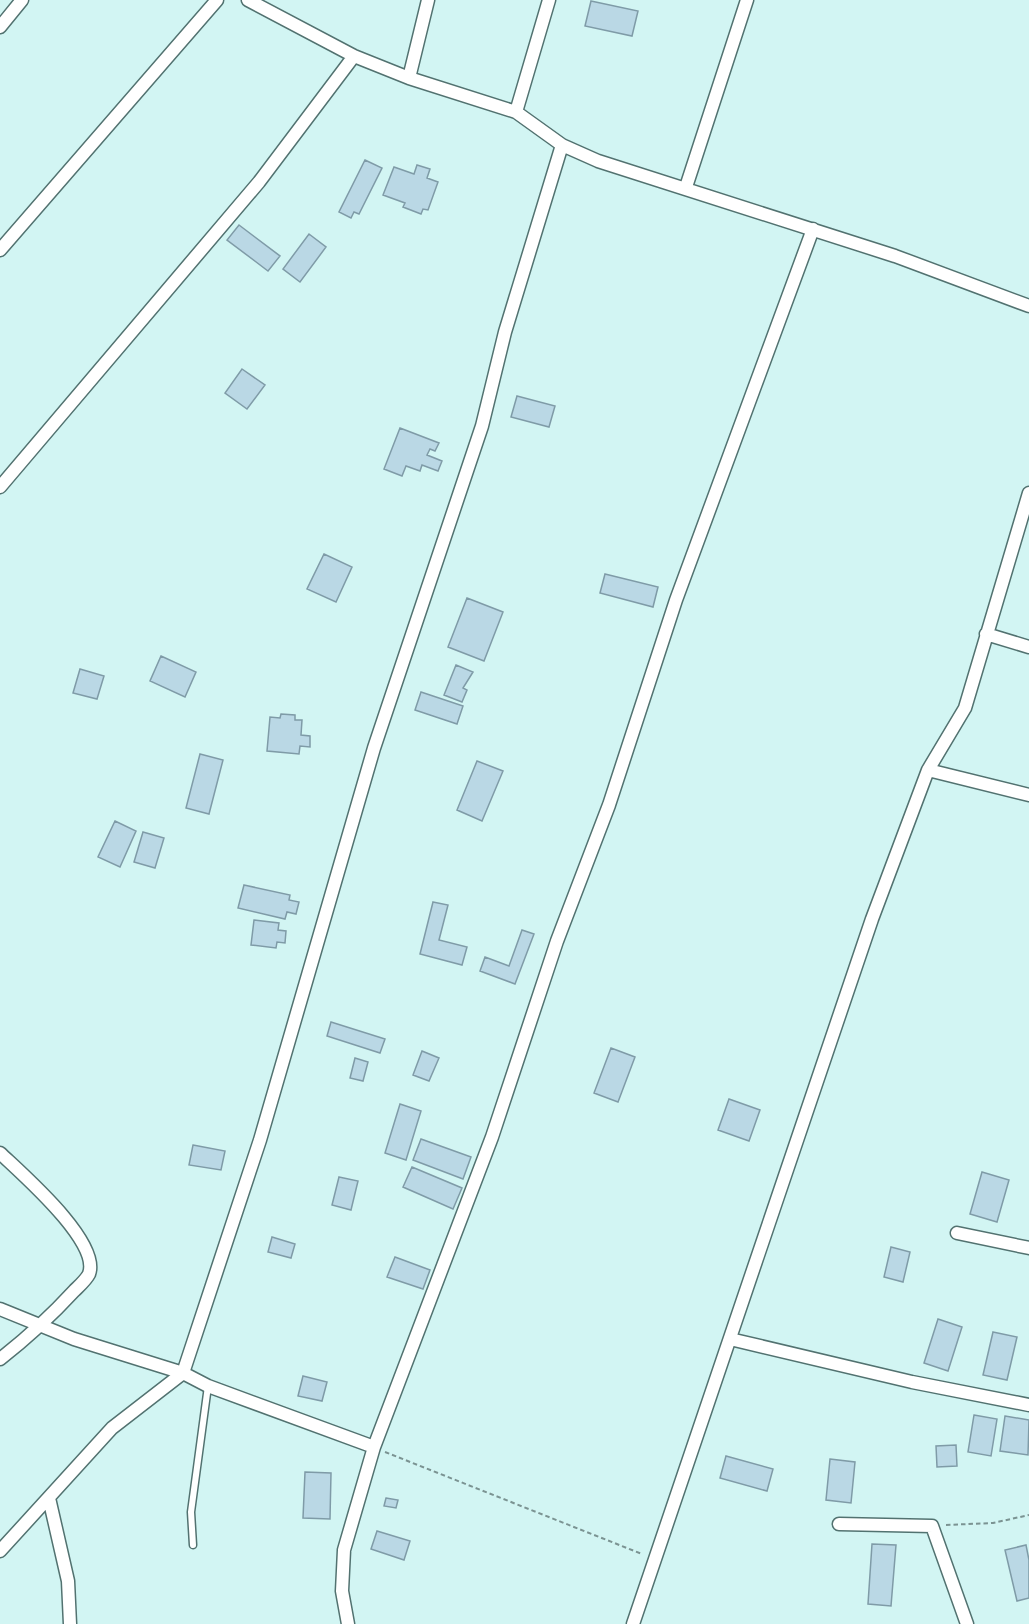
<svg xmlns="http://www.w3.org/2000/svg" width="1029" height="1624" viewBox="0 0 1029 1624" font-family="'Noto Serif',serif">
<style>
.building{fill:#bad8e5;stroke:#7f9ba7;stroke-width:1.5}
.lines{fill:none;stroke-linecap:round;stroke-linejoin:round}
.lane-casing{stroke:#527270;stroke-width:9}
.street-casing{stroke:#527270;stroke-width:15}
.path{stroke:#7b9392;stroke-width:2;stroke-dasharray:4.5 3;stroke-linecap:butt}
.lane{stroke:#fff;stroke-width:6}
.street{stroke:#fff;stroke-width:12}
</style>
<rect width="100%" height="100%" fill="#d2f5f3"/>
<path class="building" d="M 591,1 L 638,11 L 632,36 L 585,26 Z
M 365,160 L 382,168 L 359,214 L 354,212 L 351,218 L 339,212 Z
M 417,165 L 430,169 L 427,178 L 438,182 L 428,210 L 423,209 L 421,214 L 403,207 L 405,203 L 383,195 L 394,167 L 414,174 Z
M 239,225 L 280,256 L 268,271 L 227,240 Z
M 309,234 L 326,247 L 300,282 L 283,269 Z
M 242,369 L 265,385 L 247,409 L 225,393 Z
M 517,396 L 555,406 L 549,427 L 511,417 Z
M 400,428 L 439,443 L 435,451 L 430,449 L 427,455 L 442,461 L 438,471 L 422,465 L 420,471 L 406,466 L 402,476 L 384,469 Z
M 324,554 L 352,567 L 336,602 L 307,589 Z
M 605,574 L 658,587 L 653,607 L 600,593 Z
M 467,598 L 503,612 L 484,661 L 448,647 Z
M 161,656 L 196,672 L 185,697 L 150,681 Z
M 456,665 L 473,672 L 463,688 L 467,690 L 462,702 L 444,695 Z
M 80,669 L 104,676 L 97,699 L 73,693 Z
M 421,692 L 463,706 L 457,724 L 415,710 Z
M 281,714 L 295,715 L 295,720 L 302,720 L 301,735 L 310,736 L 310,747 L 300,746 L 299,754 L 267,751 L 270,717 L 280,718 Z
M 200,754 L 223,760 L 209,814 L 186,808 Z
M 477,761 L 503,771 L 482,821 L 457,810 Z
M 115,821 L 136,831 L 120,867 L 98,857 Z
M 143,832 L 164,838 L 155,868 L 134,862 Z
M 244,885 L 290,895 L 289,900 L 299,902 L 296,914 L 287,912 L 285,919 L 238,908 Z
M 433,902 L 448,905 L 439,940 L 467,947 L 462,965 L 420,954 Z
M 254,920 L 279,923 L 278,930 L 286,931 L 285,943 L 277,942 L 276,948 L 251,945 Z
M 522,930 L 534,934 L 515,984 L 480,971 L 485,957 L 509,966 Z
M 331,1022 L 385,1039 L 380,1053 L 327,1036 Z
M 611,1048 L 635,1057 L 618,1102 L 594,1093 Z
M 422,1051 L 439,1058 L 429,1081 L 413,1075 Z
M 355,1058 L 368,1062 L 363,1081 L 350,1078 Z
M 729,1099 L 760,1110 L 749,1141 L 718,1130 Z
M 400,1104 L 421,1111 L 406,1160 L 385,1153 Z
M 421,1139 L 471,1157 L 463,1179 L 413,1160 Z
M 193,1145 L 225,1151 L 221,1170 L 189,1165 Z
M 412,1167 L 462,1188 L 453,1209 L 403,1187 Z
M 982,1172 L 1009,1180 L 997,1222 L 970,1214 Z
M 339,1177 L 358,1181 L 351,1210 L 332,1205 Z
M 272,1237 L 295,1244 L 291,1258 L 268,1252 Z
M 891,1247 L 910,1252 L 903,1282 L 884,1277 Z
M 395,1257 L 430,1270 L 423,1289 L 387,1277 Z
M 938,1319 L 962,1327 L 948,1371 L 924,1363 Z
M 993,1332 L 1017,1337 L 1007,1380 L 983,1375 Z
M 303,1376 L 327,1382 L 322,1401 L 298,1396 Z
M 974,1415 L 997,1419 L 991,1456 L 968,1452 Z
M 1005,1416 L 1029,1420 L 1028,1455 L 1000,1451 Z
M 956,1445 L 957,1466 L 937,1467 L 936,1446 Z
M 726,1456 L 773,1469 L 767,1491 L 720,1478 Z
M 830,1459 L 855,1462 L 851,1503 L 826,1500 Z
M 305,1472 L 331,1473 L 330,1519 L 303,1518 Z
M 386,1498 L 398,1500 L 396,1508 L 384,1506 Z
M 377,1531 L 410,1541 L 404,1560 L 371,1549 Z
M 872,1544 L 896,1545 L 891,1606 L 868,1604 Z
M 1026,1545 L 1029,1560 L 1029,1598 L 1017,1601 L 1005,1550 Z"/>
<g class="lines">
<g class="lane-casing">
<path id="lane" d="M 193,1545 L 191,1512 L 208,1386"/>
</g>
<g class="street-casing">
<path id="street" d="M 248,0 L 354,56 L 409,78 L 516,112 L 562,145 L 598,161 L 895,256 L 1029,306
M 0,27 L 22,0
M 409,78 L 428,0
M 516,112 L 549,0
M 686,187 L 747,0
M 0,250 L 217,0
M 0,487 L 259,182 L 354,56
M 986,634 L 1029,647
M 928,770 L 1029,795
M 0,1153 C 22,1174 101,1242 89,1274 C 86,1280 79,1286 74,1291 C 51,1316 27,1338 0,1359
M 957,1233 L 1029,1248
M 0,1309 L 74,1339 L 183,1373 L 208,1386 L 374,1447
M 730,1339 L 912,1382 L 1029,1405
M 49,1498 L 68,1581 L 70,1624
M 839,1524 L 932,1526 L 967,1624
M 0,1551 L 112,1428 L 183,1373 L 260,1140 L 374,748 L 482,426 L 505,332 L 562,145
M 348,1624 L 342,1591 L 344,1550 L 374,1447 L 492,1137 L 557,941 L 609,805 L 676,600 L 813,229
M 633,1624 L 872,919 L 928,770 L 965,708 L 1029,493"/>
</g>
<path class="path" d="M 385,1452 L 642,1554
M 946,1525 L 993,1523 L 1029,1515"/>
<use href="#lane" class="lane"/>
<use href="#street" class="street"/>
</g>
</svg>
